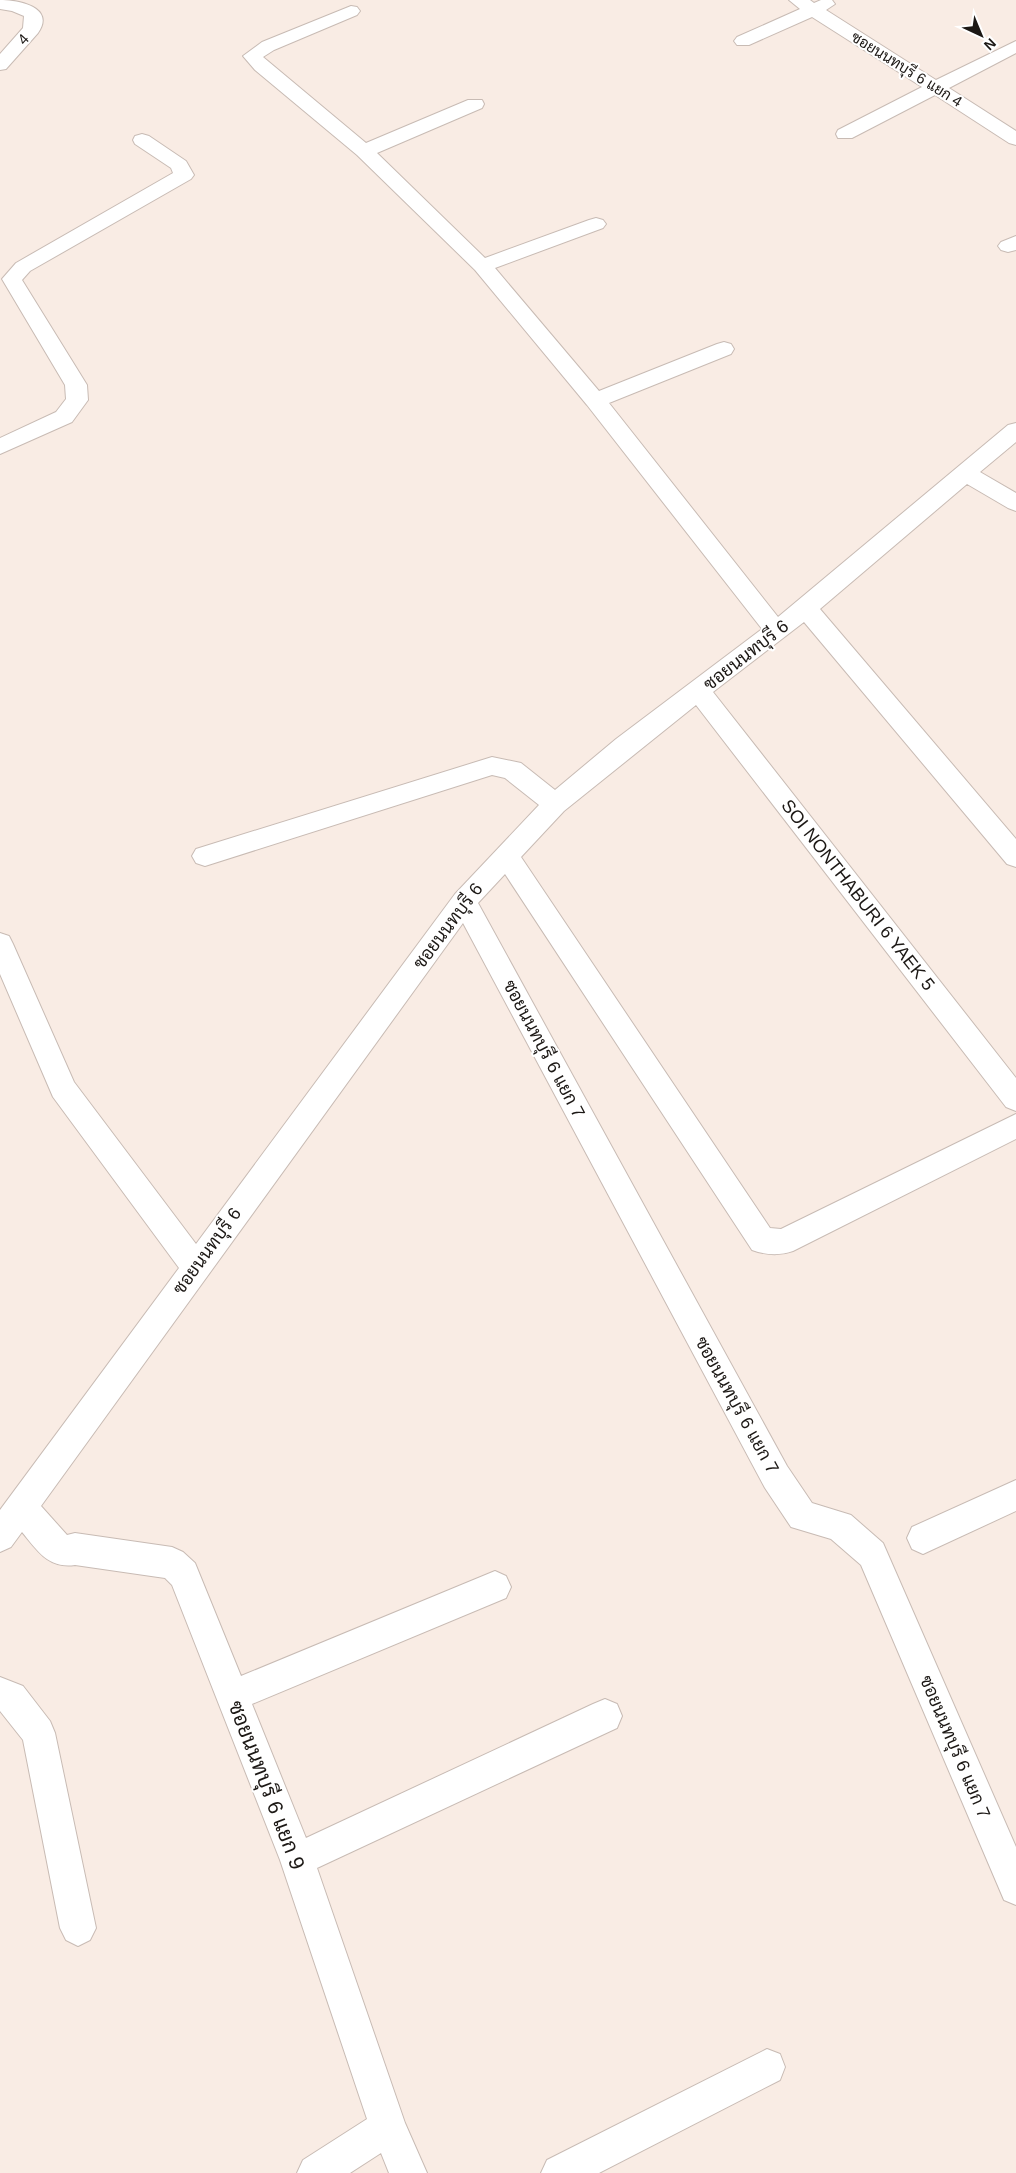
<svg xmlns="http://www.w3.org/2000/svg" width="1016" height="2173" viewBox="0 0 1016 2173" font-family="Helvetica,Sarabun,sans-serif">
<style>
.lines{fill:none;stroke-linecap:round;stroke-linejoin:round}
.minor-casing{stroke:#c8bbb4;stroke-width:2}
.minor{fill:#fff;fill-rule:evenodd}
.labels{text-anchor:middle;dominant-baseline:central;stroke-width:4;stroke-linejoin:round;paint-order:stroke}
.far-street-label{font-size:15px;fill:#1c1815;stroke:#fff}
.street-label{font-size:18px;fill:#1c1815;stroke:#fff}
.near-street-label{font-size:21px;fill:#1c1815;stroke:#fff}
</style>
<rect width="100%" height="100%" fill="#f9ece4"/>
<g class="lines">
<g class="minor-casing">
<path id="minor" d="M 0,0 C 18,0 56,7 38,33 L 6,69 L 0,70 L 0,54 L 23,28 L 24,16 L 12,11 L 0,9 Z
M 789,0 L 810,0 L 814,3 L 821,0 L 832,0 L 835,4 L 826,10 L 936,80 L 1016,41 L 1016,53 L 949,88 L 1016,131 L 1016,145 L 1009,143 L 935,95 L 852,138 L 838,138 L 836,134 L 838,130 L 922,87 L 812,17 L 749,45 L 737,45 L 734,41 L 737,37 L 800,9 Z
M 351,6 L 357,7 L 360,11 L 357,15 L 274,50 L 263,57 L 366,143 L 468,100 L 482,100 L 484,104 L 482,108 L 377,153 L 485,258 L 589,220 L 596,218 L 603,220 L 606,224 L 603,228 L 495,268 L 599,391 L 717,344 L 724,342 L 731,344 L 734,349 L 731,354 L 609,403 L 778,617 L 1008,425 L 1016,423 L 1016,442 L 980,472 L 1016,493 L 1016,511 L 1008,508 L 967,484 L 820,609 L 1016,839 L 1016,867 L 1007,864 L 804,622 L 713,692 L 1016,1078 L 1016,1111 L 1006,1107 L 696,705 L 564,811 L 521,857 L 770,1228 L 781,1229 L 1016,1114 L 1016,1139 L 793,1251 C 779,1256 766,1255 752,1250 L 505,874 L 478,903 L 787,1466 L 812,1503 L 851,1515 L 883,1543 L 1016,1847 L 1016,1905 L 1004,1900 L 861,1565 L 831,1539 L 791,1527 L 765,1488 L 463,923 L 41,1506 L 67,1535 L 75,1533 L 172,1547 L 183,1552 L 195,1563 L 241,1676 L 495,1571 L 506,1576 L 511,1587 L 506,1598 L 252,1704 L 306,1838 L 593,1704 L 605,1699 L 617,1704 L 622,1716 L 617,1728 L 317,1868 L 405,2123 L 427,2173 L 389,2173 L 381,2153 L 350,2173 L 297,2173 L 303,2160 L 367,2119 L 280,1860 L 172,1585 L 165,1578 L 75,1565 C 48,1569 37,1550 22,1532 L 11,1547 L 0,1552 L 0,1510 L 179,1268 L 53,1097 L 0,974 L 0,933 L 9,936 L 13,944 L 74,1082 L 196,1244 L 455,894 L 539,805 L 505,778 L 492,775 L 205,866 L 196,863 L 192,856 L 196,849 L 492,757 L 521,763 L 555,790 L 616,739 L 762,629 L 587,405 L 475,270 L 357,155 L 255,70 L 243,56 L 262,42 Z
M 142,134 L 149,136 L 186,161 L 194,175 L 191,179 L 30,271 L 22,280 L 87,385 L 88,400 L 72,422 L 0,454 L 0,438 L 56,412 L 66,399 L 65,385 L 2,279 L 16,263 L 173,173 L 171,168 L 135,144 L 133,140 L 135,136 Z
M 1016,236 L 1016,250 L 1008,252 L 1001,250 L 998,246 L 1001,242 Z
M 1016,1480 L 1016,1511 L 923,1554 L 912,1549 L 907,1538 L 912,1527 Z
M 0,1677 L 23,1686 L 50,1721 L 55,1733 L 96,1928 L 90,1940 L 78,1946 L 66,1940 L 60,1928 L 23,1740 L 0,1711 Z
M 767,2049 L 780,2054 L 785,2067 L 780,2080 L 599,2173 L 541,2173 L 547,2160 Z"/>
</g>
<use href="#minor" class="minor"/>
</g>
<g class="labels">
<g class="far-street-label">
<text transform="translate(23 39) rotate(-48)">4</text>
<text transform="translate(907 69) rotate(32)">ซอยนนทบุรี 6 แยก 4</text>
</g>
<g class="street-label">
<text transform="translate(746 655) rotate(-38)">ซอยนนทบุรี 6</text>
<text transform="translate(858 895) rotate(52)">SOI NONTHABURI 6 YAEK 5</text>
<text transform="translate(448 926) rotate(-53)">ซอยนนทบุรี 6</text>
<text transform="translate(544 1049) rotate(62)">ซอยนนทบุรี 6 แยก 7</text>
<text transform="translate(207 1251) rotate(-54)">ซอยนนทบุรี 6</text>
<text transform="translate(737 1405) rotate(61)">ซอยนนทบุรี 6 แยก 7</text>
<text transform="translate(955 1747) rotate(67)">ซอยนนทบุรี 6 แยก 7</text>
</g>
<g class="near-street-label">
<text transform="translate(267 1785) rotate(69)">ซอยนนทบุรี 6 แยก 9</text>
</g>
</g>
<g transform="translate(981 35) rotate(136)" stroke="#ffffff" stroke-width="4" paint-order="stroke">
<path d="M0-4L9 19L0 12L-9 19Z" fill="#1c1815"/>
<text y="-8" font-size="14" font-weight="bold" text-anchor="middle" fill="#1c1815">N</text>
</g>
</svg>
